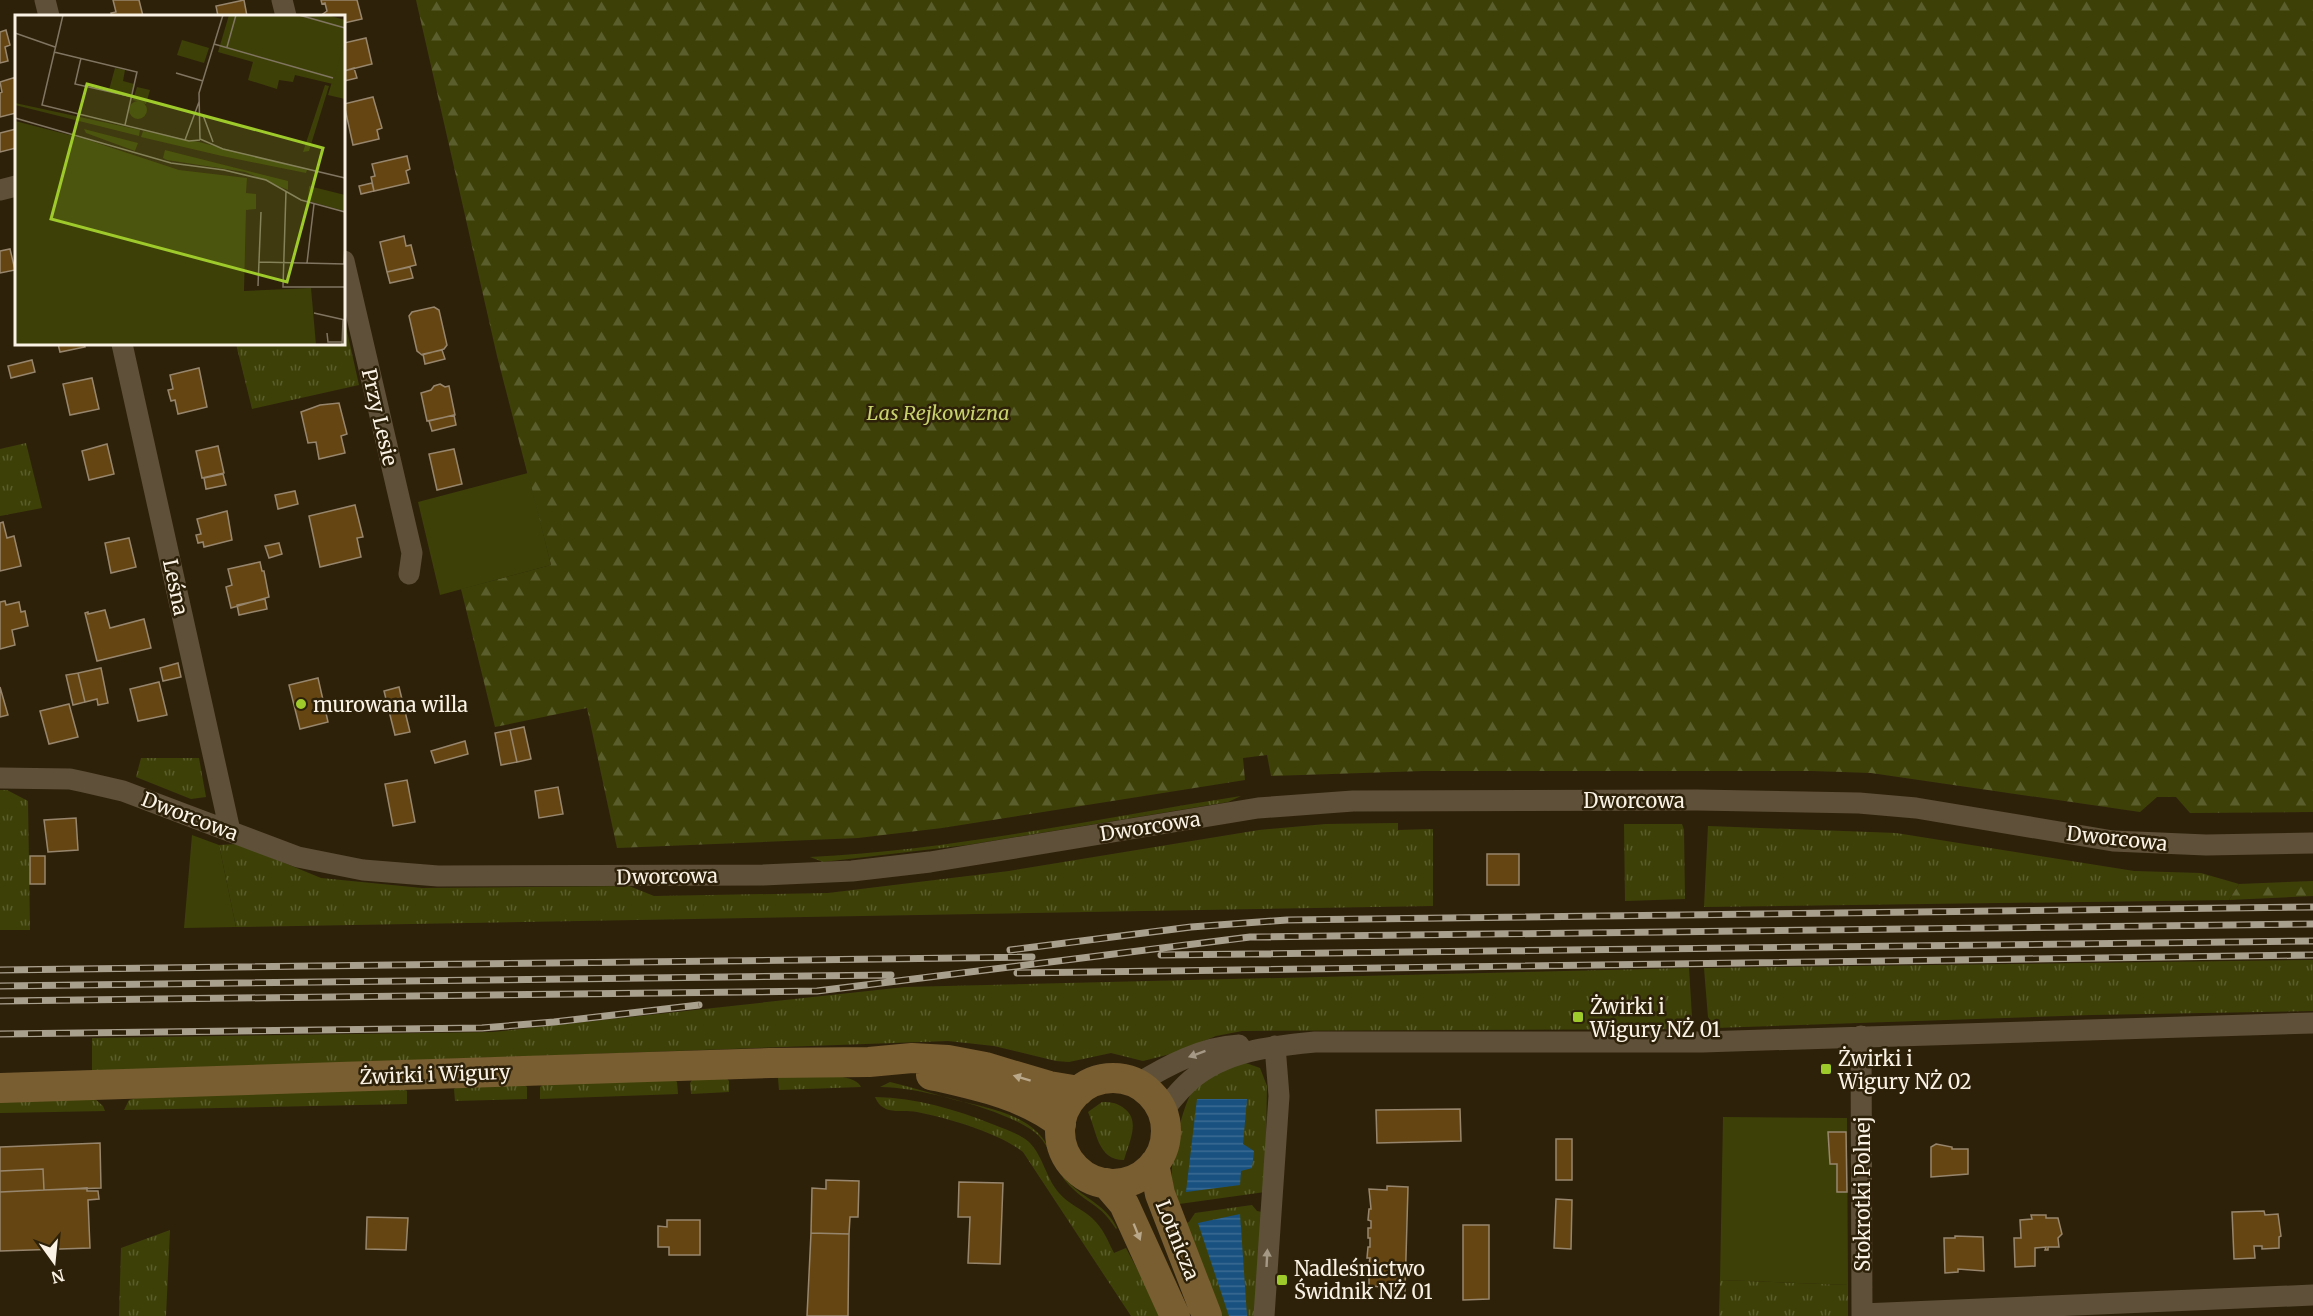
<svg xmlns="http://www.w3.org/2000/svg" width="2313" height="1316" viewBox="0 0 2313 1316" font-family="Merriweather,serif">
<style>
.grass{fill:url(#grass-tufts)}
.forest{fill:url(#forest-firs)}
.garden{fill:#3d4108}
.water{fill:url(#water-rules)}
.building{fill:#654612;stroke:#97866d;stroke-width:1.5}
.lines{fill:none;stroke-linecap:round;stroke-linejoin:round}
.minor{stroke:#5f5139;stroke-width:21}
.secondary{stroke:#795e32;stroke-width:30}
.rail-casing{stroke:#a99f8d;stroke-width:7}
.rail{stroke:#2e210a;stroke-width:4.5;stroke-dasharray:14;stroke-linecap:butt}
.oneway{fill:#a59986}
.oneway2{fill:#baa88b}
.poi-dot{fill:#9fca2c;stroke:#2e210a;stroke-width:2}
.labels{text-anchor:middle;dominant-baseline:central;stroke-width:5;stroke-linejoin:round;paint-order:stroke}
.park-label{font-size:20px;font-style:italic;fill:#c8d26c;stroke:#2e210a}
.street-label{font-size:20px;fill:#faf2e4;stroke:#2e210a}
.poi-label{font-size:20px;fill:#faf2e4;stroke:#2e210a;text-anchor:start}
.inset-road{fill:none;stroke:#807561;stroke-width:1.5}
.view{fill:#9fca2c;fill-opacity:0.15;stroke:#9fca2c;stroke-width:3}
.inset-edge{fill:none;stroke:#faf2e4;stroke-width:3}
</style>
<defs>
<pattern id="grass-tufts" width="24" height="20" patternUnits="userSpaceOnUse" patternTransform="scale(1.5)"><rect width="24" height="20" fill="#3d4108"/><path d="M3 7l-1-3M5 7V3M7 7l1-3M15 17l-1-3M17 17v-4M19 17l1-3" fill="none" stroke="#5a5d2c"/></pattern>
<pattern id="forest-firs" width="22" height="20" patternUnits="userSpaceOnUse" patternTransform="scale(1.5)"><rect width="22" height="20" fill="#3d4108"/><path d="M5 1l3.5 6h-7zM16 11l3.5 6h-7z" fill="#5a5d2c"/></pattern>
<pattern id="water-rules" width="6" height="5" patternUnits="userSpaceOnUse" patternTransform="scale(1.5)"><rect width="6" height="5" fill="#195281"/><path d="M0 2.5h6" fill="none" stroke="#3b6b93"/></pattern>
</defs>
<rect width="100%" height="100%" fill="#2e210a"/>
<path class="grass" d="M 344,318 L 359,385 L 252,409 L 236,344 L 344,344 Z
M 26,443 L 42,508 L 0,516 L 0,449 Z
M 141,758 L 199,758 L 206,797 L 191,799 L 136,777 Z
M 0,790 L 7,790 L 28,801 L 30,930 L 0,930 Z
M 1241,796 L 1228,802 L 967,845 L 823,862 L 810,857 C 955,850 1098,818 1241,796 Z
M 1398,823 L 1398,830 L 1433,829 L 1433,906 L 236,927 L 219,845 L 238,844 L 321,878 L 422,888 L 629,886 L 654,896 L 828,893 L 1009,871 L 1259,830 L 1326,824 Z
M 1624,824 L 1682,824 L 1684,830 L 1685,899 L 1625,901 Z
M 1708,826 L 1896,833 L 2134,871 L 2201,873 L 2239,884 L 2229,900 L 1704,907 Z
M 2313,960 L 2313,1011 L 2091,1015 L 1715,1028 L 1708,1017 L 1704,968 Z
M 1689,968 L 1692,1017 L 1686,1029 L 1242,1031 L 1216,1036 L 1174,1053 L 1143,1061 L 1111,1053 L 1069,1062 L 1056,1061 L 994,1046 L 948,1041 L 92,1072 L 92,1038 L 493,1032 L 905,987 Z
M 1243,1062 L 1260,1068 L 1267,1086 L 1265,1192 L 1179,1204 C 1176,1196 1172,1187 1172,1178 C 1170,1160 1183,1102 1194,1089 C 1207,1074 1226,1069 1243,1062 Z
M 782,1075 C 799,1075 854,1071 861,1087 L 779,1090 L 778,1078 Z
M 725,1076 L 729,1081 L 729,1092 L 691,1094 L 690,1083 L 694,1077 Z
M 672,1077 L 677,1082 L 678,1094 L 540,1099 L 540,1087 L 544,1083 Z
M 890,1082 C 910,1087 928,1092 948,1098 C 976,1106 1015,1110 1037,1132 C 1052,1146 1054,1167 1068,1182 C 1085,1199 1106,1205 1117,1228 L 1116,1229 C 1100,1203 1087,1204 1069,1185 C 1055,1171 1052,1149 1038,1135 C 1013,1111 915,1086 880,1087 Z
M 522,1083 L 527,1087 L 527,1099 L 455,1101 L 454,1089 L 460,1085 Z
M 400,1087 L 407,1091 L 407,1104 L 124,1110 L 129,1100 L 140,1097 Z
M 875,1097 C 917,1098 954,1109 992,1124 C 1004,1129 1018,1133 1029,1142 C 1043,1156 1046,1178 1059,1193 C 1068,1204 1082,1209 1092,1218 C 1103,1228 1108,1241 1114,1253 L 1126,1248 L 1162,1316 L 1131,1316 L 1023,1152 C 999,1133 948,1118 917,1112 C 908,1110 898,1112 889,1110 C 882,1108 878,1104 875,1097 Z
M 95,1099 L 103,1106 L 105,1111 L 0,1113 L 0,1101 Z
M 1102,1102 C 1112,1102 1118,1103 1125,1109 C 1141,1122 1128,1144 1124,1160 C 1097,1160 1097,1131 1088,1112 Z
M 1252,1205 L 1257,1211 L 1262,1212 L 1256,1316 L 1217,1316 L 1186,1223 L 1189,1222 L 1195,1213 Z
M 170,1230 L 166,1316 L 119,1316 L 121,1248 Z
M 1720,1280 L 1848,1285 L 1848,1316 L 1719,1316 Z"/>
<path class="forest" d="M 416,0 L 2313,0 L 2313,812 L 2190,813 L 2176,797 L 2157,797 L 2140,812 L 1871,773 L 1812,771 L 1423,771 L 1271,776 L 1267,755 L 1243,758 L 1245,780 L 942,828 L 858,838 L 617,848 L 587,708 L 495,727 L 461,589 L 551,565 L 497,356 Z
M 2313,881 L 2313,896 L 2229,900 L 2239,884 Z"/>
<path class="garden" d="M 528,473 L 551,565 L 440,595 L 418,502 Z
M 192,835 L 219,845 L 236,927 L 184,928 Z
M 1723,1117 L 1847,1118 L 1848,1285 L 1720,1280 Z"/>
<path class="water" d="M 1197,1099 L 1247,1099 L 1243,1144 L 1254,1151 L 1252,1168 L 1241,1171 L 1240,1185 L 1186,1192 Z
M 1240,1214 L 1247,1316 L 1229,1316 L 1198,1223 Z"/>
<path class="building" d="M 113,0 L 139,0 L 143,16 L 112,16 L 111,13 L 116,12 Z
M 244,0 L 247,16 L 218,16 L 216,6 Z
M 321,0 L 357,0 L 362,19 L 344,23 L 344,16 L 320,16 L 327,11 L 325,3 L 322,4 Z
M 6,30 L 10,45 L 5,47 L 8,61 L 0,63 L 0,32 Z
M 366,38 L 372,64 L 344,71 L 344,43 Z
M 354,68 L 357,78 L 344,81 L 344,71 Z
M 16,77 L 16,113 L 0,117 L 0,93 L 2,92 L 0,82 Z
M 373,97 L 382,128 L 377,130 L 379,139 L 353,145 L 344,104 Z
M 16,129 L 16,148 L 0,152 L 0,133 Z
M 407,156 L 410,169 L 406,171 L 409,183 L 374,191 L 371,177 L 375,176 L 372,164 Z
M 372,183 L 374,191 L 361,194 L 359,186 Z
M 404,236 L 406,246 L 411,245 L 416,265 L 387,272 L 380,242 Z
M 10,249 L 15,270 L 0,273 L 0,251 Z
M 410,267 L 413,278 L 390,283 L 387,272 Z
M 434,307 L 439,310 L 447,345 L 444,349 L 422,355 L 417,351 L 409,316 L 412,312 Z
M 58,344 L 84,344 L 85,347 L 60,352 Z
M 442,350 L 445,359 L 425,364 L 423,354 Z
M 32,360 L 35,372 L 11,378 L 8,366 Z
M 199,368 L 207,407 L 178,414 L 175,400 L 171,401 L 168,390 L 173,389 L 170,375 Z
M 92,378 L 99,409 L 70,415 L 63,384 Z
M 440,384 L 445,387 L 449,386 L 455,415 L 427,421 L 421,393 L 431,390 L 434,386 Z
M 339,403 L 347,434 L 341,436 L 345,453 L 319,459 L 316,442 L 308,443 L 301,412 L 320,405 Z
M 454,415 L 456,425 L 432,431 L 429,421 Z
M 107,444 L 114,474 L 89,480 L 82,451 Z
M 218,446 L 224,473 L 202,478 L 196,451 Z
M 454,449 L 462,484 L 437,490 L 429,454 Z
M 223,474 L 226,485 L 206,489 L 204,478 Z
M 295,491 L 298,504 L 278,509 L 275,495 Z
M 355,505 L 363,537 L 357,538 L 361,557 L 320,567 L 309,516 Z
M 227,511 L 232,540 L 204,547 L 203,542 L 198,543 L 196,535 L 201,534 L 197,519 Z
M 3,522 L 7,538 L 14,536 L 21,566 L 0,571 L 0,523 Z
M 129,538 L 136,567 L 111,573 L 105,543 Z
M 279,543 L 282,554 L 269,558 L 265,546 Z
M 260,562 L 262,571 L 264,571 L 269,597 L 231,608 L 226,587 L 232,585 L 228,569 Z
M 265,599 L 267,609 L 239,615 L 237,605 Z
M 5,601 L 6,605 L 19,602 L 21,612 L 25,611 L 28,626 L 12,630 L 15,645 L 0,649 L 0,602 Z
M 105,610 L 110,628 L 144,619 L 151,648 L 97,661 L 85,613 L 88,612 L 88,614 Z
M 178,663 L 181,677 L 163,681 L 160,668 Z
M 101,668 L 108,703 L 98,705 L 97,699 L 85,702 L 78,673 Z
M 78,673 L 85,702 L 73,705 L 66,675 Z
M 318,678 L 328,722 L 300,729 L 289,685 Z
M 159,682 L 167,715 L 138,721 L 130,689 Z
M 0,687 L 8,715 L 0,717 Z
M 399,687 L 410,732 L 395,735 L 384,691 Z
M 69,704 L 78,737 L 49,744 L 40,711 Z
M 524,727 L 531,759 L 517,762 L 510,730 Z
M 510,730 L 517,762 L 501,765 L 495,733 Z
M 465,741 L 468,754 L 435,763 L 431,751 Z
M 407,780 L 415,822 L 393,826 L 385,784 Z
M 558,787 L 563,814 L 539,818 L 535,791 Z
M 76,818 L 78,850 L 48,852 L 44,820 Z
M 1487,854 L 1519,854 L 1519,885 L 1487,885 Z
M 30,856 L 45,856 L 45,884 L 30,884 Z
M 1460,1109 L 1461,1141 L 1377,1143 L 1376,1110 Z
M 1828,1132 L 1846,1132 L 1847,1192 L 1837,1192 L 1837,1164 L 1830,1164 Z
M 1556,1139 L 1572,1139 L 1572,1180 L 1556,1180 Z
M 100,1143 L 101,1188 L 44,1190 L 43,1169 L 0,1171 L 0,1147 Z
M 1936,1144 L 1952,1147 L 1952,1149 L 1968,1149 L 1968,1174 L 1931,1177 L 1931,1147 Z
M 43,1169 L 44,1190 L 0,1192 L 0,1171 Z
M 826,1180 L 859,1181 L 858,1217 L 850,1217 L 849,1234 L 811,1233 L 812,1188 L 826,1189 Z
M 959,1182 L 1003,1183 L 1000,1264 L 968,1263 L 970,1217 L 958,1217 Z
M 1387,1186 L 1408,1187 L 1405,1291 L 1385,1291 L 1385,1287 L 1369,1286 L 1369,1275 L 1367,1275 L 1370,1258 L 1367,1258 L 1368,1247 L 1370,1247 L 1370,1238 L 1368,1238 L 1368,1228 L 1371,1228 L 1371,1221 L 1368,1220 L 1369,1209 L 1371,1209 L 1369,1189 L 1387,1190 Z
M 87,1188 L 87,1191 L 98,1191 L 99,1199 L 88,1200 L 90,1248 L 0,1251 L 0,1192 Z
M 1556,1199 L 1572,1200 L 1571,1249 L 1554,1248 Z
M 2264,1211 L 2265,1215 L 2278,1214 L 2281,1236 L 2279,1237 L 2279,1248 L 2262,1249 L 2262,1246 L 2254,1246 L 2255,1258 L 2234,1259 L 2232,1212 Z
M 2031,1215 L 2046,1215 L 2046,1218 L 2058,1218 L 2062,1234 L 2058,1238 L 2059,1247 L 2048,1247 L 2048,1250 L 2045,1250 L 2046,1247 L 2035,1248 L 2035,1266 L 2015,1267 L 2014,1238 L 2021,1238 L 2020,1220 L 2032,1219 Z
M 367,1217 L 408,1218 L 406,1250 L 366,1249 Z
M 667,1220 L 700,1220 L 700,1255 L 669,1255 L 669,1247 L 658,1247 L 658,1226 L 667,1227 Z
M 1463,1225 L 1489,1225 L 1489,1299 L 1463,1300 Z
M 811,1233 L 849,1234 L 848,1316 L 807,1316 Z
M 1955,1236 L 1983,1237 L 1984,1271 L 1958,1269 L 1958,1272 L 1945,1273 L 1944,1238 L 1955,1238 Z"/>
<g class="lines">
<path class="minor" d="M 45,0 L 49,16
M 282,0 L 286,16
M 0,190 L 16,186
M 344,261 L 412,553 L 409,574
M 122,344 L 230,831
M 0,778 L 70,779 L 84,782 L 123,791 L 298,857 L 363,870 L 438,876 L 763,875 L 852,871 L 930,862 L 1258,808 L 1353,801 L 1697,800 L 1859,803 L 1916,808 L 2113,841 L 2206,845 L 2313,843
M 1861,1036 L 1862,1316
M 1137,1084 C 1168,1065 1202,1047 1239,1045
M 1162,1112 C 1171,1101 1180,1089 1191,1080 C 1225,1051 1272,1046 1315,1042 L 1702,1042 L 2313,1023
M 1862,1314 L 2313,1295
M 1264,1316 L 1279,1096 L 1275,1046"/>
<path class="secondary" d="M 931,1075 C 975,1085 1025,1095 1061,1124
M1060 1131a53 53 0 1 1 106 0a53 53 0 1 1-106 0Z
M 0,1088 L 770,1063 L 869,1062 L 912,1058 L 948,1060 L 985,1067 L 1049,1086 L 1079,1091
M 1154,1164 L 1160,1194 L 1207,1316
M 1106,1183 L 1124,1204 L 1175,1316"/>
<g class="rail-casing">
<path id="rail" d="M 1010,950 L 1191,927 L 1287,920 L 2313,907
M 1161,955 L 2313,941
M 0,970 L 1032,957
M 1017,973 L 2313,955
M 0,986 L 891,975
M 0,1001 L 817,991 L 1250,937 L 2313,924
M 0,1034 L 482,1028 L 554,1022 L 699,1005"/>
</g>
<use href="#rail" class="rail"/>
</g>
<defs><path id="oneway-solid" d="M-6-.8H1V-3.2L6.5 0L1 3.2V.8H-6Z" transform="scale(1.5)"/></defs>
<g class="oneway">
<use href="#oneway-solid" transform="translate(1197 1054) rotate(160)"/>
<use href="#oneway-solid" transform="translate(1267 1258) rotate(-87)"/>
</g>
<g class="oneway2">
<use href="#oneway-solid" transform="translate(1022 1078) rotate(-163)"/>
<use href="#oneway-solid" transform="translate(1137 1232) rotate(68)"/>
</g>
<g class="poi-dot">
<circle cx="301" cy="704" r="6"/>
<rect x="1572" y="1011" width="12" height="12" rx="3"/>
<rect x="1820" y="1063" width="12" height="12" rx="3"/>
<rect x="1276" y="1274" width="12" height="12" rx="3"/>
</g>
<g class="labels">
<g class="park-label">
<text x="938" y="412">Las Rejkowizna</text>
</g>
<g class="street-label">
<text transform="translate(380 417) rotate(77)">Przy Lesie</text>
<text transform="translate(176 587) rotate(78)">Leśna</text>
<text x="1634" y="800">Dworcowa</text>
<text transform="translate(190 816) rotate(21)">Dworcowa</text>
<text transform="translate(1150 826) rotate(-9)">Dworcowa</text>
<text transform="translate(2117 838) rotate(6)">Dworcowa</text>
<text transform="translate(667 876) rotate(-1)">Dworcowa</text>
<text transform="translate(435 1074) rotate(-2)">Żwirki i Wigury</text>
<text transform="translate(1862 1194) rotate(-90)">Stokrotki Polnej</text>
<text transform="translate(1178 1240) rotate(68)">Lotnicza</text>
</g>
<g class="poi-label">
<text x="313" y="704">murowana willa</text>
<text x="1590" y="1006">Żwirki i<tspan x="1590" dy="23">Wigury NŻ 01</tspan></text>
<text x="1838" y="1058">Żwirki i<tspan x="1838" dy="23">Wigury NŻ 02</tspan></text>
<text x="1294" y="1268">Nadleśnictwo<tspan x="1294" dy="23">Świdnik NŻ 01</tspan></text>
</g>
</g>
<g transform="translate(15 15)">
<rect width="330" height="330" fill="#2e210a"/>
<path d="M 330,24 L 330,84 L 313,80 ZM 167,25 L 194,33 L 189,48 L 162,40 ZM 100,53 L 110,55 L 108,66 L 119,69 L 116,80 L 94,75 ZM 310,70 L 314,71 L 294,136 L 288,137 ZM 122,72 L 135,75 L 131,89 L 118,85 ZM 0,88 L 125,115 L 124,121 L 0,90 ZM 69,114 L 123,128 L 120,136 L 71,118 ZM 128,116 L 184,127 L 292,155 L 291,158 L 207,141 L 126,122 ZM 150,135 L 273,166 L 273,175 L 230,157 L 152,145 L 148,143 ZM 294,171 L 330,180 L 330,196 L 293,186 Z" fill="#3d4108"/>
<path d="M 0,106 L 70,124 L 164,155 L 232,163 L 231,178 L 241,179 L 241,194 L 231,195 L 229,276 L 296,273 L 301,330 L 0,330 Z" fill="#3d4108"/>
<path d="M 214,0 L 312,0 L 330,5 L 330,24 L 318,69 L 280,60 L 278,67 L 264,65 L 262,74 L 233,65 L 238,47 L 203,37 ZM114 95a9 9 0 1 1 18 0a9 9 0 1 1-18 0Z" fill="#3d4108"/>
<path class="inset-road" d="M 48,0 L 27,90 L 174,126 L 185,125M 208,0 L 184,78 L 185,124 L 208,134 L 330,163M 284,0 L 330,13M 0,18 L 40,32M 199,29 L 318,63M 212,32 L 221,0M 39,37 L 122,57 L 110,110M 66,43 L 60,69 L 118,82M 161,58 L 188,66M 188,100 L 198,127M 0,103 L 156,148 L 209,155 L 251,165 L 286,185 L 330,197M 170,125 L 184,87M 271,176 L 268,272 L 330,272M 244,247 L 330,249M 292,248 L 299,189M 329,249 L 330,231M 243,271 L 246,197M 299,298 L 330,305M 312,318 L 313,327 L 327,327M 327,330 L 328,305"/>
<path class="view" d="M 72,69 L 308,133 L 272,267 L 36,204 Z"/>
<rect width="330" height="330" class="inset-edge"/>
</g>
<g transform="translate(54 1262) rotate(165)" stroke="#2e210a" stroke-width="4.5" paint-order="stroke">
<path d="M0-4.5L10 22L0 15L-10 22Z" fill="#faf2e4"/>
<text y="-9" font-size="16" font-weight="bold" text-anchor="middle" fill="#faf2e4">N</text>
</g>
</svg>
